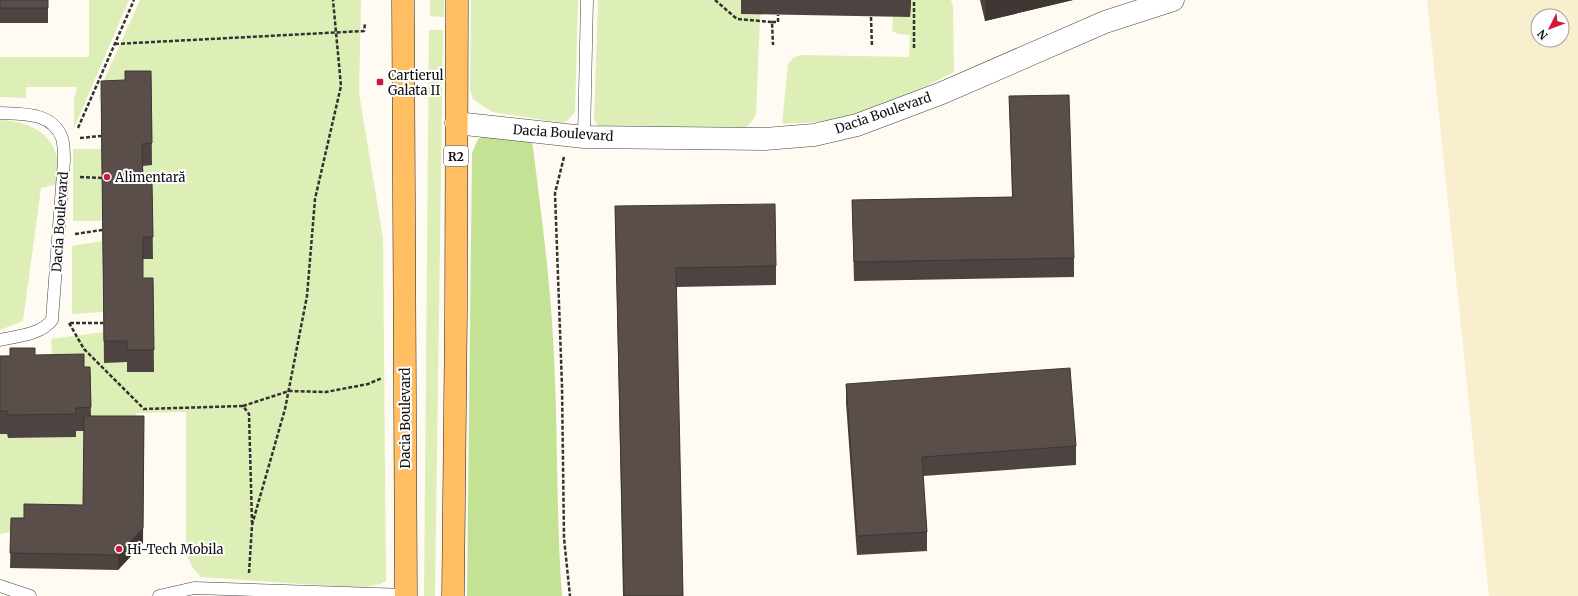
<svg xmlns="http://www.w3.org/2000/svg" width="1578" height="596" viewBox="0 0 1578 596" font-family="Merriweather,serif">
<style>
.farmland{fill:#f9eece;fill-rule:evenodd}
.green{fill:#ddefb6}
.forest{fill:#c4e294}
.lines{fill:none;stroke-linecap:round;stroke-linejoin:round}
.lane-casing{stroke:#434343;stroke-width:13}
.street-casing{stroke:#434343;stroke-width:23}
.primary-casing{stroke:#212121;stroke-width:23}
.path{stroke:#323232;stroke-width:2.5;stroke-dasharray:4 2;stroke-linecap:butt}
.lane{stroke:#fff;stroke-width:12}
.street{stroke:#fff;stroke-width:22}
.primary{stroke:#ffbe62;stroke-width:22}
.wall{fill:#4d4340}
.shaded-wall{fill:#3f3734}
.building{fill:#5a4e4a;stroke:#3f3734}
.poi-dot{fill:#d1163f;stroke:#fff;stroke-width:1.5}
.labels{text-anchor:middle;dominant-baseline:central;stroke-width:4;stroke-linejoin:round;paint-order:stroke}
.shield{fill:#fff;stroke:#585858;stroke-width:1}
.shield-label{font-size:12px;font-weight:bold;fill:#101010}
.poi-label{font-size:13px;fill:#101010;stroke:#fff;text-anchor:start}
.street-label{font-size:13px;fill:#101010;stroke:#fff}
</style>
<rect width="100%" height="100%" fill="#fffaf2"/>
<path class="farmland" d="M 1427,0 L 1578,0 L 1578,596 L 1489,596 ZM 1538,16 L 1562,16 L 1562,40 L 1538,40 Z"/>
<path class="green" d="M 89,0 L 129,0 L 74,128 L 74,100 L 77,87 L 26,87 L 26,98 L 0,97 L 0,57 L 89,57 Z
M 140,0 L 361,0 L 359,93 L 383,238 L 386,581 L 380,584 L 361,588 L 201,577 L 193,568 L 186,554 L 186,412 L 136,413 L 137,431 L 91,430 L 54,378 L 51,339 L 104,332 L 143,300 L 142,166 L 151,165 L 99,98 L 104,80 Z
M 430,0 L 444,0 L 444,17 L 430,16 Z
M 471,0 L 578,0 L 575,112 L 567,121 L 562,123 L 492,112 L 473,99 L 470,90 Z
M 598,0 L 741,0 L 741,14 L 760,15 L 756,115 L 749,125 L 742,130 L 599,127 L 594,120 Z
M 911,0 L 951,0 L 953,7 L 954,72 C 931,83 908,96 884,106 C 856,117 812,125 782,123 L 788,64 L 793,58 L 801,55 L 909,57 L 910,35 L 898,34 L 892,31 L 893,17 L 910,17 Z
M 429,30 L 443,30 L 435,596 L 424,596 Z
M 0,120 C 24,121 53,131 57,159 C 59,166 57,176 57,184 L 41,188 L 23,321 L 0,330 Z
M 73,149 L 101,149 L 102,221 L 73,221 Z
M 102,241 L 103,312 L 72,314 L 72,246 Z
M 84,430 L 83,520 L 0,534 L 0,434 L 7,434 L 8,438 L 76,437 L 76,431 Z"/>
<path class="forest" d="M 488,134 L 532,140 C 541,212 551,284 554,357 C 558,436 556,516 562,596 L 467,596 L 472,153 L 478,139 Z"/>
<g class="lines">
<g class="lane-casing">
<path id="lane" d="M 0,113 C 23,114 52,112 62,138 C 64,145 64,153 64,160 L 52,320 C 40,335 18,336 0,340
M 584,137 L 587,0
M 0,586 L 30,596
M 159,596 L 194,588 L 406,595"/>
</g>
<g class="street-casing">
<path id="street" d="M 456,123 L 584,137 L 765,139 L 814,135 L 857,125 L 942,93 L 1105,22 L 1173,0"/>
</g>
<g class="primary-casing">
<path id="primary" d="M 403,0 L 406,596
M 453,596 L 456,313 L 457,0"/>
</g>
<path class="path" d="M 715,0 L 737,19 L 772,22 L 773,45
M 871,17 L 872,47
M 772,22 L 778,22 L 778,15
M 115,44 L 364,31 L 365,24
M 914,48 L 914,0
M 78,128 L 134,0
M 80,138 L 101,136
M 564,157 L 555,193 L 562,386 L 564,538 L 570,596
M 80,177 L 102,178
M 75,234 L 102,230
M 69,323 L 84,349 L 144,409 L 243,406 L 249,414 L 252,523
M 70,323 L 103,323
M 243,406 L 289,391 L 326,392 L 368,384 L 382,378
M 249,573 L 252,525 L 285,409 L 307,296 L 315,199 L 341,86 L 333,0"/>
<use href="#lane" class="lane"/>
<use href="#street" class="street"/>
<use href="#primary" class="primary"/>
</g>
<path class="wall" d="M 0,0 L 48,0 L 48,23 L 0,23 Z
M 741,0 L 911,0 L 910,17 L 741,14 Z
M 980,0 L 1073,0 L 985,21 Z
M 151,71 L 152,165 L 143,166 L 143,182 L 152,182 L 153,259 L 143,259 L 143,278 L 153,278 L 154,372 L 127,372 L 127,362 L 104,363 L 101,103 L 125,80 Z
M 1009,96 L 1074,258 L 1074,277 L 854,281 L 852,200 L 1012,197 Z
M 615,206 L 776,266 L 776,285 L 676,287 L 683,596 L 623,596 Z
M 35,355 L 84,367 L 90,367 L 91,416 L 143,543 L 118,570 L 10,568 L 11,518 L 24,518 L 83,505 L 84,431 L 76,431 L 76,437 L 8,438 L 7,434 L 0,434 L 0,356 Z
M 846,384 L 1076,446 L 1076,465 L 923,476 L 927,532 L 927,551 L 857,555 L 846,403 Z"/>
<path class="shaded-wall" d="M 910,0 L 911,0 L 910,17 Z
M 985,0 L 1073,0 L 985,21 Z
M 144,431 L 143,543 L 118,570 L 118,555 Z"/>
<path class="building" d="M 0,0 L 48,0 L 48,8 L 0,8 Z
M 125,71 L 151,71 L 152,143 L 142,144 L 143,182 L 152,182 L 153,237 L 143,237 L 143,278 L 153,278 L 154,350 L 127,350 L 127,341 L 104,341 L 101,81 L 125,80 Z
M 1069,95 L 1074,258 L 854,262 L 852,200 L 1013,197 L 1009,96 Z
M 775,204 L 776,266 L 676,268 L 683,596 L 624,596 L 615,206 Z
M 10,348 L 35,348 L 35,355 L 84,354 L 84,367 L 90,367 L 91,407 L 76,408 L 76,414 L 8,415 L 7,411 L 0,411 L 0,356 L 10,356 Z
M 1070,368 L 1076,446 L 922,457 L 927,532 L 857,536 L 846,384 Z
M 84,416 L 144,416 L 143,528 L 118,555 L 10,553 L 11,518 L 24,518 L 24,504 L 83,505 Z"/>
<g class="poi-dot">
<rect x="376" y="78" width="8" height="8" rx="2"/>
<circle cx="107" cy="177" r="4"/>
<circle cx="119" cy="549" r="4"/>
</g>
<g class="labels">
<rect class="shield" x="444" y="146" width="24" height="20" rx="3"/>
<g class="shield-label">
<text x="456" y="156">R2</text>
</g>
<g class="poi-label">
<text x="388" y="75">Cartierul<tspan x="388" dy="15">Galata II</tspan></text>
<text x="115" y="177">Alimentară</text>
<text x="127" y="549">Hi-Tech Mobila</text>
</g>
<g class="street-label">
<text transform="translate(883 113) rotate(-19)">Dacia Boulevard</text>
<text transform="translate(563 133) rotate(4)">Dacia Boulevard</text>
<text transform="translate(60 222) rotate(-86)">Dacia Boulevard</text>
<text transform="translate(405 418) rotate(-90)">Dacia Boulevard</text>
</g>
</g>
<g transform="translate(1550 28) rotate(228)"><circle r="19" fill="#ffffff" stroke="#9f9f9f"/>
<path d="M0-3L7 15L0 10L-7 15Z" fill="#d1163f"/>
<text y="-6" font-size="11" font-weight="bold" text-anchor="middle" fill="#101010">N</text>
</g>
</svg>
